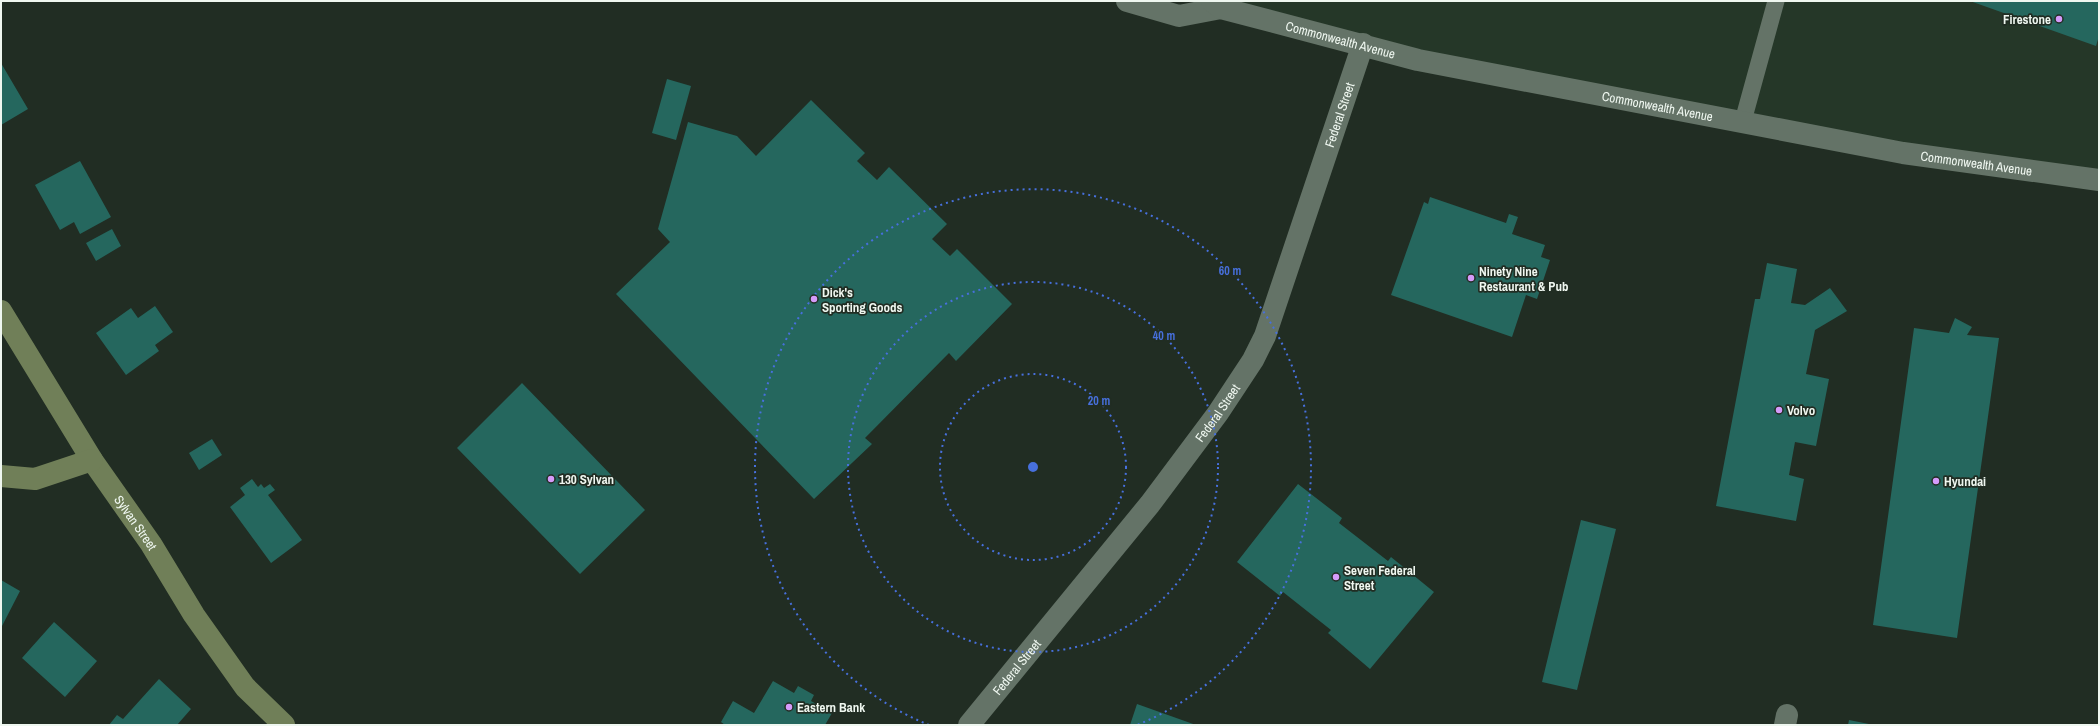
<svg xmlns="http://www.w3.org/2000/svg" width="2100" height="726" viewBox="0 0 2100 726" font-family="'Archivo Narrow',sans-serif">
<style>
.built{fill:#253728}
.building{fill:#25675e}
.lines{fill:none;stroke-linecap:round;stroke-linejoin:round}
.lane{stroke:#647367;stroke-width:17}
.street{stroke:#647367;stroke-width:22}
.secondary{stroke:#707f58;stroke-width:22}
.ring{fill:none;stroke:#4770dd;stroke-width:2;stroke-dasharray:2 4}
.poi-dot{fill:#d59bfa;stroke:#212d23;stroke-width:1.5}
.labels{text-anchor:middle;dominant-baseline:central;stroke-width:3.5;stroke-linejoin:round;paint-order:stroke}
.poi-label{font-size:13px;font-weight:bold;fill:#eff7f0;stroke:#212d23;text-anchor:start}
.street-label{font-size:13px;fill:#eff7f0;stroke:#212d23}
.centre{fill:#4770dd;stroke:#212d23;stroke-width:2}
.ring-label{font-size:12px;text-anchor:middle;font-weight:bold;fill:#4770dd;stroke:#212d23;stroke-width:3.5;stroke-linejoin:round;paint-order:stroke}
</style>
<rect width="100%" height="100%" fill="#212d23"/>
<path class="built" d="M 1199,1 L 2099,1 L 2099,180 L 1743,121 Z"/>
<path class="building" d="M 1970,1 L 2099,1 L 2099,36 L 2096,46 Z
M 1,63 L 28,109 L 1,125 Z
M 667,79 L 691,86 L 676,140 L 652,133 Z
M 811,100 L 865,153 L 857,161 L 877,180 L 889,167 L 947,224 L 932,239 L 950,256 L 957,249 L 1012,304 L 956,361 L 949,353 L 865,438 L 872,444 L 814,499 L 616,294 L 670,242 L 658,229 L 688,122 L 737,136 L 756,156 Z
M 80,161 L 111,217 L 80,234 L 74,222 L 60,230 L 35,185 Z
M 1430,197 L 1506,223 L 1509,214 L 1518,217 L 1512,234 L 1545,245 L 1541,257 L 1550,260 L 1537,299 L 1526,295 L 1512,337 L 1391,295 L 1424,202 L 1428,204 Z
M 112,229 L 121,246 L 96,261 L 86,243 Z
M 1767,263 L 1797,269 L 1791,303 L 1805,305 L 1830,288 L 1847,311 L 1815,330 L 1806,374 L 1829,379 L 1816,446 L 1795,442 L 1789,475 L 1804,479 L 1796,521 L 1716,506 L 1755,299 L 1760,299 Z
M 155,306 L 173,332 L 155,345 L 159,351 L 126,375 L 96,333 L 131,308 L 138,318 Z
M 1955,318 L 1972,327 L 1967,335 L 1999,338 L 1957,638 L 1873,625 L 1914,328 L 1949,333 Z
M 522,383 L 645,510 L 580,574 L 457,448 Z
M 212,439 L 222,455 L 199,470 L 189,453 Z
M 252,479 L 258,487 L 261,484 L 264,488 L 270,484 L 275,490 L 268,495 L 302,540 L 271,563 L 230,507 L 245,495 L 240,488 Z
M 1298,484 L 1342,518 L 1339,523 L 1388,561 L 1391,557 L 1434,592 L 1370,669 L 1328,633 L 1331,630 L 1283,592 L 1280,596 L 1237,562 Z
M 1581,520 L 1616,529 L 1577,690 L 1542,682 Z
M 1,580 L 20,591 L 1,628 Z
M 54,622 L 97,661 L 65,697 L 22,658 Z
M 159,679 L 191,709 L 177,725 L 109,725 L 117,715 L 123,719 Z
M 773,681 L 794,693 L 798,686 L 814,695 L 811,701 L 832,713 L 825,725 L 725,725 L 721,722 L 733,701 L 754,713 Z
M 1137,704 L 1196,725 L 1130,725 Z
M 1849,720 L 1869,724 L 1868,725 L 1848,725 Z"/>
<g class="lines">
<path class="lane" d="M 1743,121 L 1776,1"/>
<g class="street">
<path d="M 1127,1 L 1179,16 L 1221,8"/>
<path id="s1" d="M 1212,1 L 1221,8 L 1418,60 L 1903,153 L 2099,180"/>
<path id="s2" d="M 969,725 L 1150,504 L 1218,413 L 1253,360 L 1265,336 L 1363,44"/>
<path d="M 1785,725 L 1787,715"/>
</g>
<g class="secondary">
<path id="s3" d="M 1,311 L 92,460 L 151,544 L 194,615 L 245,687 L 284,725"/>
<path d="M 1,476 L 35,479 L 92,460"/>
</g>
</g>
<g class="ring">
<circle cx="1033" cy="467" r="93"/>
<circle cx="1033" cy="467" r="185"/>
<path d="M929 725A278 278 0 1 1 1137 725"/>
</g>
<g class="poi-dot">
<circle cx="2059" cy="19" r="4"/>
<circle cx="1471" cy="278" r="4"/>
<circle cx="814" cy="299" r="4"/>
<circle cx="1779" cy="410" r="4"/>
<circle cx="551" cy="479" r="4"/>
<circle cx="1936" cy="481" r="4"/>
<circle cx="1336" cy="577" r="4"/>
<circle cx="789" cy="707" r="4"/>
</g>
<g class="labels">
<g class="poi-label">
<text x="2051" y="19" text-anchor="end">Firestone</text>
<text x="1479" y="271">Ninety Nine<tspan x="1479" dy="15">Restaurant &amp; Pub</tspan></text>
<text x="822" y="292">Dick's<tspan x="822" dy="15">Sporting Goods</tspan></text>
<text x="1787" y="410">Volvo</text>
<text x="559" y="479">130 Sylvan</text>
<text x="1944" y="481">Hyundai</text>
<text x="1344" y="570">Seven Federal<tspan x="1344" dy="15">Street</tspan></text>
<text x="797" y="707">Eastern Bank</text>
</g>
<g class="street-label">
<text stroke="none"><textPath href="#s1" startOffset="135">Commonwealth Avenue</textPath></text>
<text stroke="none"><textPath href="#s1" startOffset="459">Commonwealth Avenue</textPath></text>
<text stroke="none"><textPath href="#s2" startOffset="723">Federal Street</textPath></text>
<text stroke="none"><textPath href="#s1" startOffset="783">Commonwealth Avenue</textPath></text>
<text stroke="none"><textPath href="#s2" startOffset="399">Federal Street</textPath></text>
<text stroke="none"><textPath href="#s3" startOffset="251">Sylvan Street</textPath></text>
<text stroke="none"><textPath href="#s2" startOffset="75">Federal Street</textPath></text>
</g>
</g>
<circle cx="1033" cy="467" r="6" class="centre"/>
<g class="ring-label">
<text x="1230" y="275">60 m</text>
<text x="1164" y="340">40 m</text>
<text x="1099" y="405">20 m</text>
</g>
<rect width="2100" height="726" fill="none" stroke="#eff7f0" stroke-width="4"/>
</svg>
